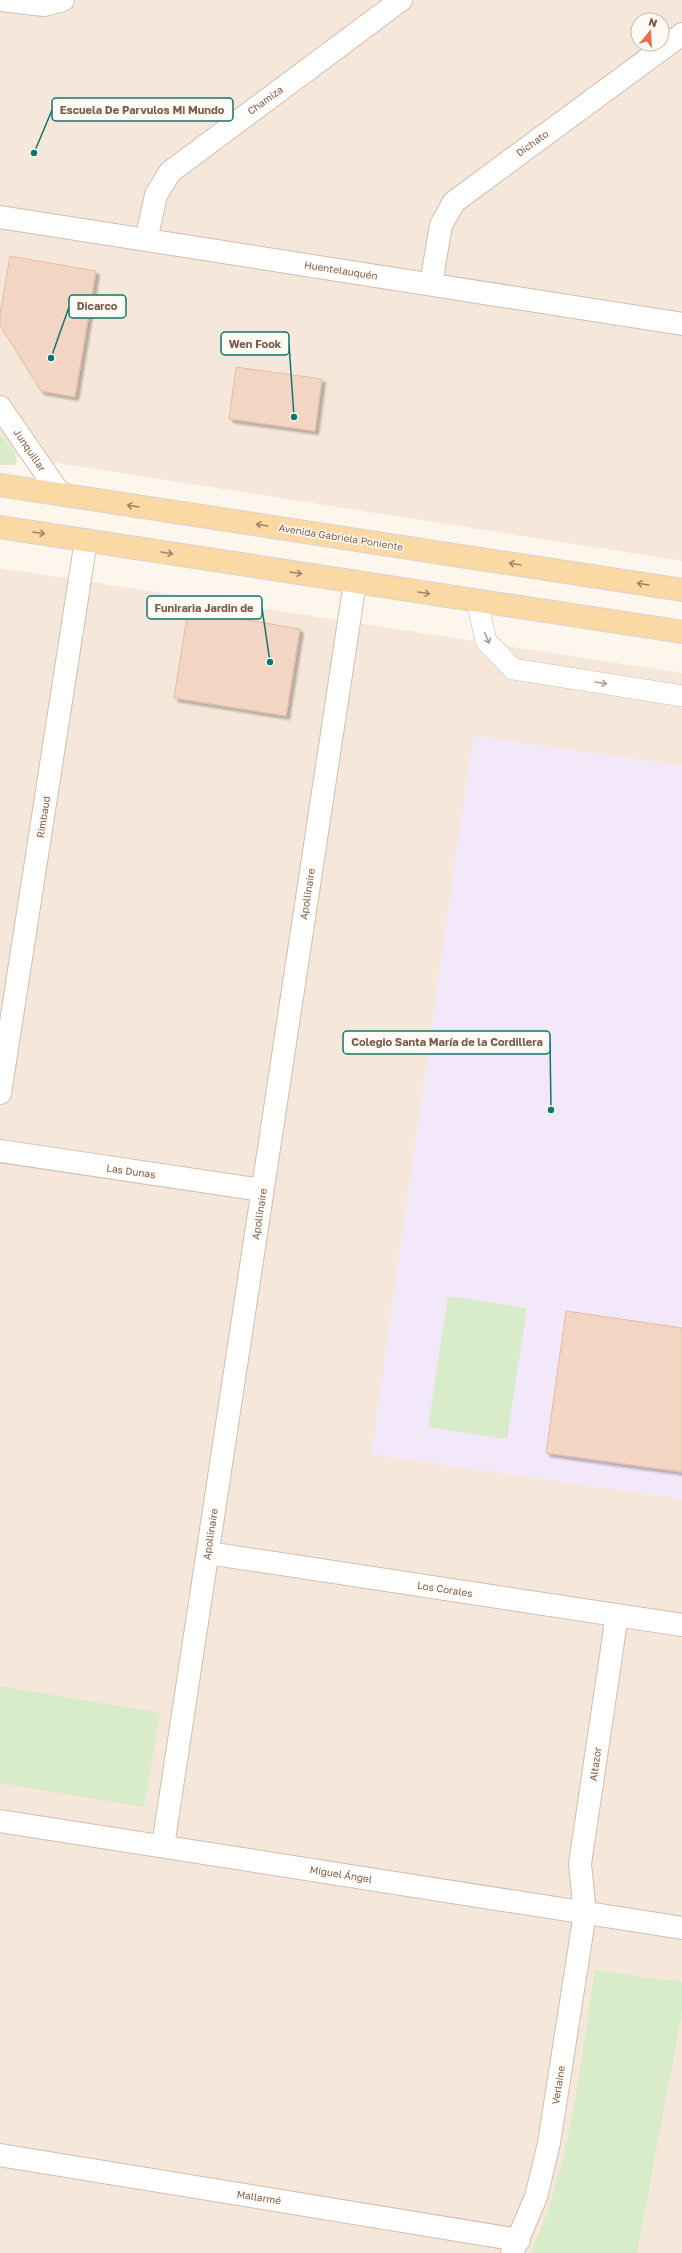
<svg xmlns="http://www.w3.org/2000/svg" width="682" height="2253" viewBox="0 0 682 2253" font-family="'Golos Text',sans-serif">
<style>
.residential{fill:#f5e8da;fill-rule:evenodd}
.education{fill:#f3e8fa}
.green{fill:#d8ecc9}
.building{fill:#f3d5c3;stroke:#e6bba3;filter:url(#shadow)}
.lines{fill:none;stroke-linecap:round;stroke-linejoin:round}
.lane-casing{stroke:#d1beb0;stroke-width:22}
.street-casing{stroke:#d1beb0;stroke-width:24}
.primary-casing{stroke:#dad1cd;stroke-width:24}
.lane{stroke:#fff;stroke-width:21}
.street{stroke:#fff;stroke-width:22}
.primary{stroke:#fbd9a5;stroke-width:22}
.oneway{stroke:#a18267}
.oneway2{stroke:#af9d94}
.labels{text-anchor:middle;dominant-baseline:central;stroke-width:3;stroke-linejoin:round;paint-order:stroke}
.street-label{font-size:10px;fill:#7a5c4d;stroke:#fffaf3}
.leader{fill:none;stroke:#0f766e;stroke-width:1.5}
.callout-dot{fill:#0f766e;stroke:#fffaf3;stroke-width:1.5}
.callout{fill:#fffaf3;stroke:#0f766e;stroke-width:1.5}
.callout-label{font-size:11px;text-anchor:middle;font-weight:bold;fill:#7a5c4d}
</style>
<defs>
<filter id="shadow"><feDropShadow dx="3.5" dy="3.5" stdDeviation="1" flood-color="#0004"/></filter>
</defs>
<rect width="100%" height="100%" fill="#fdf6ec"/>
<path class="residential" d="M 0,0 L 682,0 L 682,561 L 0,454 ZM 638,20 L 662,20 L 662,44 L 638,44 Z
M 0,568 L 682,673 L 682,2253 L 0,2253 Z"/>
<path class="education" d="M 473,736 L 682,766 L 682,1499 L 371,1454 Z"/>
<path class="green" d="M 0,435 L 14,452 L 17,461 L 15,465 L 0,465 Z
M 448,1296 L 527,1308 L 507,1439 L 428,1427 Z
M 0,1686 L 160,1713 L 144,1807 L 0,1783 Z
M 595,1970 L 682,1982 L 682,2013 L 637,2253 L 531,2253 C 571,2164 580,2066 595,1970 Z"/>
<path class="building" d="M 10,256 L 96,271 L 75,397 L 41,391 L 0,325 L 0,314 Z
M 236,367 L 322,379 L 315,431 L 229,419 Z
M 188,610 L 300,629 L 286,716 L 174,698 Z
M 566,1311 L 682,1328 L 682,1472 L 546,1453 Z"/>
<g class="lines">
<g class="lane-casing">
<path id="lane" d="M 477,601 L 486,641 L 513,669 L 682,696"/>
</g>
<g class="street-casing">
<path id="street" d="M 0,0 L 44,5 L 63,0
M 0,217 L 682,324
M 146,240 L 156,195 L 170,172 L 401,0
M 431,284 L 441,225 L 454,202 L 682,34
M 0,407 L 60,494
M 0,1093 L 86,540
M 0,1151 L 262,1190
M 208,1553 L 682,1625
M 0,1821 L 682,1928
M 163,1846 L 355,582
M 0,2155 L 519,2240
M 512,2253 L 536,2197 L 549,2143 L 585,1913 L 580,1864 L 617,1615"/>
</g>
<g class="primary-casing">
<path id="primary" d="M 0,485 L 682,590
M 0,527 L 682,632"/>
</g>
<use href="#lane" class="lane"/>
<use href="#street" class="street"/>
<use href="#primary" class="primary"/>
</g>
<defs><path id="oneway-shaft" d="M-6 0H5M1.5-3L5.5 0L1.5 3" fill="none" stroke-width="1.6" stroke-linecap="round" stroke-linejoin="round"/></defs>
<g class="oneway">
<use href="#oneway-shaft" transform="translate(133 506) rotate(-171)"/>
<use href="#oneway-shaft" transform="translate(262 525) rotate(-171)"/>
<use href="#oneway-shaft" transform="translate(39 533) rotate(9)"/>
<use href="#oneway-shaft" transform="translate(167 553) rotate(9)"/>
<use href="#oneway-shaft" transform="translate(515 564) rotate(-171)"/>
<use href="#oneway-shaft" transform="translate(296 573) rotate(9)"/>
<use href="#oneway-shaft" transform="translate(643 584) rotate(-171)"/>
<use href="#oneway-shaft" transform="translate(424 593) rotate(9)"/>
</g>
<g class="oneway2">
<use href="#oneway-shaft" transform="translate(487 638) rotate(66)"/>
<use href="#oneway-shaft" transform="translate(601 683) rotate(9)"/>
</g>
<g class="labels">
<g class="street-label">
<text transform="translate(265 100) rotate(-36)">Chamiza</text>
<text transform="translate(532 143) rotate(-36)">Dichato</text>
<text transform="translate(341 270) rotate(9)">Huentelauquén</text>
<text transform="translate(30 450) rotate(56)">Junquillar</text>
<text transform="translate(341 537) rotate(9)">Avenida Gabriela Poniente</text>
<text transform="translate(43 817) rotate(-81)">Rimbaud</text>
<text transform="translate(307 894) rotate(-81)">Apollinaire</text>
<text transform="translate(131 1171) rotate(8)">Las Dunas</text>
<text transform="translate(259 1214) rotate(-81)">Apollinaire</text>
<text transform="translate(210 1534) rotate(-81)">Apollinaire</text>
<text transform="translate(445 1589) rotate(9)">Los Corales</text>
<text transform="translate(595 1764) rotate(-82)">Altazor</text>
<text transform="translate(341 1874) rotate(9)">Miguel Ángel</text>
<text transform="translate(558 2085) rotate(-81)">Verlaine</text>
<text transform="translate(259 2197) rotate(9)">Mallarmé</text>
</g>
</g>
<path class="leader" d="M34 153L52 110M51 358L69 307M294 417L289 344M270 662L262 608M551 1110L550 1042"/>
<g class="callout-dot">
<circle cx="34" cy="153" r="4"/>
<circle cx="51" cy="358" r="4"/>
<circle cx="294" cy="417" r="4"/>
<circle cx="270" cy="662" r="4"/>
<circle cx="551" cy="1110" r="4"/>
</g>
<g class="callout">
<rect x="52" y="98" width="181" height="23" rx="4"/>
<rect x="69" y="295" width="57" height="23" rx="4"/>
<rect x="221" y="332" width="68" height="23" rx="4"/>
<rect x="147" y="596" width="115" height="23" rx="4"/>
<rect x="343" y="1031" width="207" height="23" rx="4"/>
</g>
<g class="callout-label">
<text x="142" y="114">Escuela De Parvulos Mi Mundo</text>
<text x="97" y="310">Dicarco</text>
<text x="255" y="348">Wen Fook</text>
<text x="204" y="612">Funiraria Jardin de</text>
<text x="447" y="1046">Colegio Santa María de la Cordillera</text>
</g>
<g transform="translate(650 32) rotate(18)"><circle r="19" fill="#fffaf3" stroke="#cabbb1"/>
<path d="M0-3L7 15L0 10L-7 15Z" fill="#e76f51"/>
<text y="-6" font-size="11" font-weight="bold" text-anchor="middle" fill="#7a5c4d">N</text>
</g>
</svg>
